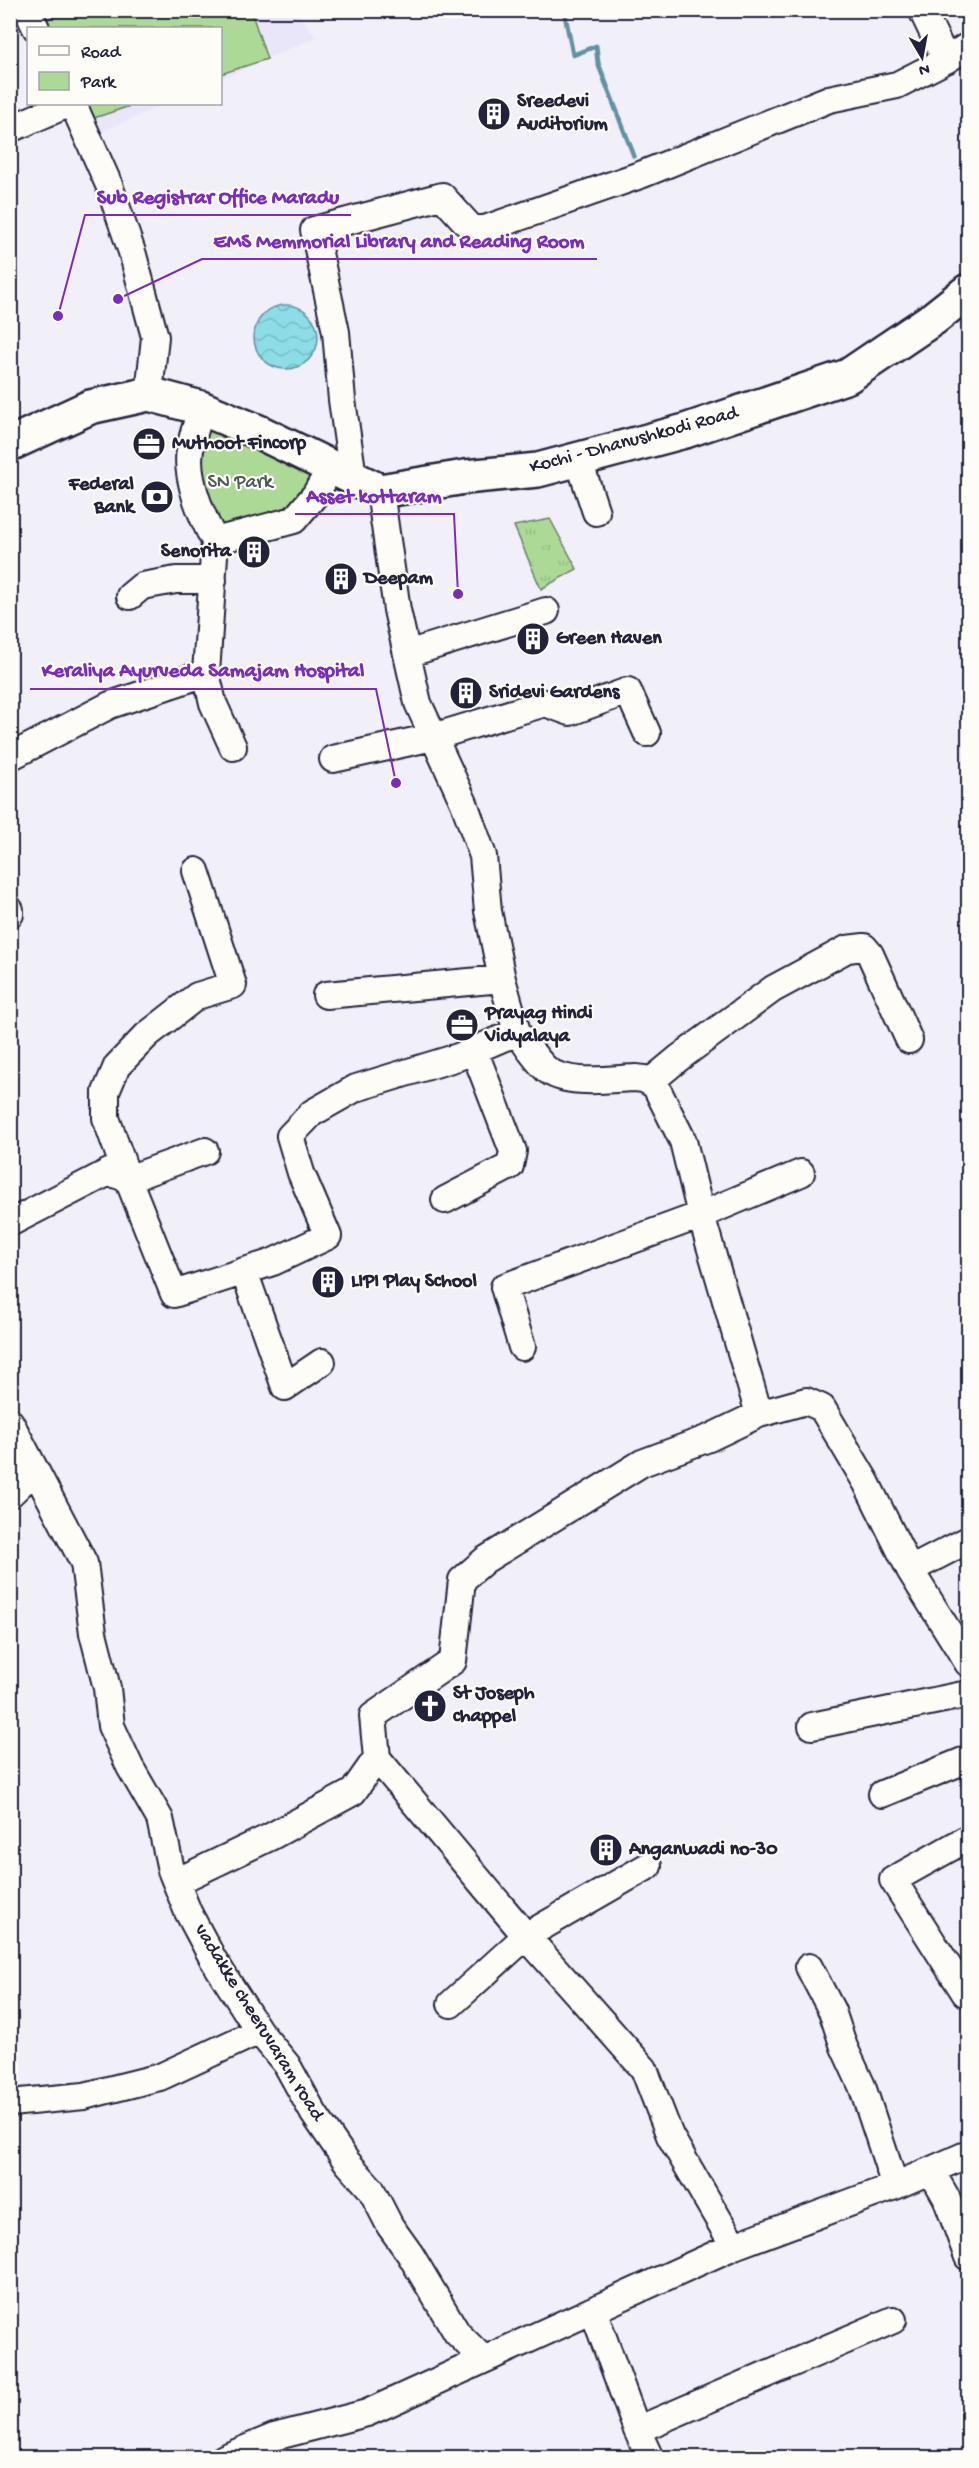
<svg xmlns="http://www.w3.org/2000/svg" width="979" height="2468" viewBox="0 0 979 2468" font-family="'Gochi Hand',sans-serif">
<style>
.built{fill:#e9e6f9}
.grass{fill:url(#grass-tufts);stroke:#687e69;stroke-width:1.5}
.park{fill:#add997;stroke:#687e69;stroke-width:1.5}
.water{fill:url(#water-waves);stroke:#6292a2;stroke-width:1.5}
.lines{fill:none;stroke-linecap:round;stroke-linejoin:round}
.stream{stroke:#6292a2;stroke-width:5}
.minor-casing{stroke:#22223b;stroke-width:30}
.highway-casing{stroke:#22223b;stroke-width:38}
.minor{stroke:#fdfcf7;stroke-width:26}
.highway{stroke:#fdfcf7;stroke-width:33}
.labels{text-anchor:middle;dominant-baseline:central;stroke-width:4.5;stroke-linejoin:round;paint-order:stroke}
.poi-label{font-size:20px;font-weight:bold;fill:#22223b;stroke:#fdfcf7;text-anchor:start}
.street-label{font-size:20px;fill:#22223b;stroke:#fdfcf7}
.park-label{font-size:20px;fill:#4c5957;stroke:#fdfcf7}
.leader{fill:none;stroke:#7b2cbf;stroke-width:2}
.callout-dot{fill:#7b2cbf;stroke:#fdfcf7;stroke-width:2}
.callout-label{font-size:21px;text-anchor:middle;font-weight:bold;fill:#7b2cbf;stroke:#fdfcf7;stroke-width:4.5;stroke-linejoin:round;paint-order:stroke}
</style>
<defs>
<pattern id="grass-tufts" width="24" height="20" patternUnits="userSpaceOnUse" patternTransform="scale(1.5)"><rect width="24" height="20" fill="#add997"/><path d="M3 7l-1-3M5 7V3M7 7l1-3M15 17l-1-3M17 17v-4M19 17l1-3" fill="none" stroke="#95ba83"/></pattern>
<pattern id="water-waves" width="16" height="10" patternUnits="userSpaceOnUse" patternTransform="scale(1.5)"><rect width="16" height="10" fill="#8cdde6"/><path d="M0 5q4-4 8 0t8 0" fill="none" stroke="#78bdc6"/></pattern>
</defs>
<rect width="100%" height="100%" fill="#f1eff8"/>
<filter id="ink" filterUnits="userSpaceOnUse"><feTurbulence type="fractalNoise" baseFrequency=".0167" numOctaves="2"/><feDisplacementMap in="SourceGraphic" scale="12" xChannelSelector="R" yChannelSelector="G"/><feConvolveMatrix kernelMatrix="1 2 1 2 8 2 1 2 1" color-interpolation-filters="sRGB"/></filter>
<g filter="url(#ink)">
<path class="built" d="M 31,11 L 296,11 L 316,37 L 221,79 L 220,28 L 39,28 Z
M 72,104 L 165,104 L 87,138 Z"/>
<path class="grass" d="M 550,519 L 577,569 L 541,589 L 514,526 Z"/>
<path class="park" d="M 71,11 L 251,11 L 267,59 L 221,74 L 220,28 L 51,28 L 46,19 Z
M 87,104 L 136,104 L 94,118 Z
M 206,426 L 249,441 L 313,475 L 300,505 L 233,535 L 207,517 L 194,463 Z"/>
<path class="water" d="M254 337a32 32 0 1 1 64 0a32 32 0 1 1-64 0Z"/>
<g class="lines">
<path class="stream" d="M 564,10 L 573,55 L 596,46 L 598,63 L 634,156"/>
<g class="minor-casing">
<path id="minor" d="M 27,10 L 36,28
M 922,10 L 946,60
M 73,104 L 109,185 L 133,255 L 155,337 L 149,394
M 10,129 L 68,104
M 578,458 L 596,512
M 353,477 L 342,400 L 336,332 L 314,230 L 442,196 L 472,229 L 485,229 L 643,174 L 829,99 L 897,85 L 946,60 L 968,46
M 215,541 L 294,520 L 315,495 L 332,466
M 130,596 L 142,586 L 176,580 L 213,580
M 407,654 L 546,611
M 206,673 L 213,703 L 233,747
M 10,757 L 110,705 L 206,673 L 215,541 C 202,518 185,477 190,450 C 192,436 198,422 201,408
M 333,759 L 433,737 L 545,703 L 570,712 L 628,691 L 647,733
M 196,871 L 233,985 L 197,996 L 147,1035 L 117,1066 L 106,1092 L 106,1118 L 128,1179 L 205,1151
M 10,910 L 10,914
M 326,995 L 502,979
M 517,1032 C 526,1044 535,1059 546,1069 C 566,1086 610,1079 635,1078 L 644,1079 L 655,1085 L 683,1141 L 701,1215 L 759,1414
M 650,1082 L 679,1058 L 773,989 L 847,949 L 864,947 L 870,954 L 909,1040
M 445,1200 L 510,1166 L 513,1151 L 474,1050
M 10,1223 L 109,1172 L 128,1179 L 174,1294 L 273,1262 L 328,1236 L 301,1173 L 290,1136 L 312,1113 L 356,1088 L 458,1057 L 517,1032 L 502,979 L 488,911 L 483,856 L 464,803 L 418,703 L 397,610 L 380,491
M 244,1271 L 285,1387 L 322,1362
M 522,1347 L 504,1287 L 701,1215 L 801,1173
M 10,1422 L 84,1563 L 93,1633 L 107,1688 L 111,1726 L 130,1767 L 160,1819 L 171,1870 L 188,1912 L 213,1959 L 259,2031 L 287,2065 L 314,2114 L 347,2162 L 371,2189 L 390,2226 L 410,2254 L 457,2333 L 483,2359
M 10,1494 L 35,1470
M 910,1570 L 968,1540
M 812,1726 L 968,1694
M 377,1758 L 526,1936 L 644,2069 L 670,2136 L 734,2246
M 882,1794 L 968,1759
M 176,1882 L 270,1837 L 353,1792 L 377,1758 L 373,1716 L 453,1661 L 462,1580 L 485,1560 L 642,1463 L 709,1438 L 759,1414 L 806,1401 L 822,1408 L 866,1482 L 910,1570 L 968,1663
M 809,1967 L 832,2011 L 844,2047 L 862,2086 L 895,2186
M 965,1993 L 893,1880 L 968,1838
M 451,2004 L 526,1936 L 648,1866
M 10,2103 L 84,2096 L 160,2077 L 259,2031
M 931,2171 L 946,2197 L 968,2257
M 593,2310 L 637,2430 L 650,2458
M 637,2430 L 893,2320
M 224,2458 L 274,2437 L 367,2413 L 734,2246 L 895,2186 L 968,2154"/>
</g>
<g class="highway-casing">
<path id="highway" d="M 10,444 L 90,407 L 149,394 L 201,408 L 261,433 L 380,491 L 465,477 L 538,470 L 685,431 L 848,376 L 934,318 L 968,291"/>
</g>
<use href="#minor" class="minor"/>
<use href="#highway" class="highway"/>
</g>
</g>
<defs>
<g id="building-disc" transform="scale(1.725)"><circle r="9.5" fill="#22223b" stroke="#fdfcf7"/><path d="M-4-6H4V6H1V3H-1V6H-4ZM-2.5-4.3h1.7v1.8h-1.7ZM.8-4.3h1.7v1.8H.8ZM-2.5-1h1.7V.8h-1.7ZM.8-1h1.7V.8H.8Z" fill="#fff"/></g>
<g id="office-disc" transform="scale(1.725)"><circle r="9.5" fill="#22223b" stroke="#fdfcf7"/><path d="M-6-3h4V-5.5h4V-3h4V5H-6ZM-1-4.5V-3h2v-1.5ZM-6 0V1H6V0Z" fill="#fff"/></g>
<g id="bank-disc" transform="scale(1.725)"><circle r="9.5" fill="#22223b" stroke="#fdfcf7"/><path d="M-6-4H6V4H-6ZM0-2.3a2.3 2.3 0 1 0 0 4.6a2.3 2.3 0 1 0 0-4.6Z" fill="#fff"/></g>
<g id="church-disc" transform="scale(1.725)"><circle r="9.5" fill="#22223b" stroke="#fdfcf7"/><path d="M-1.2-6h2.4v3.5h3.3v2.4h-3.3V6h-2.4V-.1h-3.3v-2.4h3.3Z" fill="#fff"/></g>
</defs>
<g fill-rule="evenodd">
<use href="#building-disc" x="494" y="114"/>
<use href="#office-disc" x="149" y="444"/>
<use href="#bank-disc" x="157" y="497"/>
<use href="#building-disc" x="254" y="552"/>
<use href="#building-disc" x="341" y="579"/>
<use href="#building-disc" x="533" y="639"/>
<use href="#building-disc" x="466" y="693"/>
<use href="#office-disc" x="462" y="1025"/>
<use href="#building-disc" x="328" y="1282"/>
<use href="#church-disc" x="430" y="1706"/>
<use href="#building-disc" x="606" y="1850"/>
</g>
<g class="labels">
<g class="poi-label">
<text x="517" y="102">Sreedevi<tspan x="517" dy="23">Auditorium</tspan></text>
<text x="172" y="444">Muthoot Fincorp</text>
<text x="134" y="485" text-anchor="end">Federal<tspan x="134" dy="23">Bank</tspan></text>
<text x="231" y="552" text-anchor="end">Senorita</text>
<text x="364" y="579">Deepam</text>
<text x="556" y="639">Green Haven</text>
<text x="489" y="693">Sridevi Gardens</text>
<text x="485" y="1014">Prayag Hindi<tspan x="485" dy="23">Vidyalaya</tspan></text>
<text x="351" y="1282">LIPI Play School</text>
<text x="453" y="1694">St Joseph<tspan x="453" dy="23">chappel</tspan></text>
<text x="629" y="1850">Anganwadi no-30</text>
</g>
<g class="street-label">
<text transform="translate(634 441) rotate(-15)">Kochi - Dhanushkodi Road</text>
<text transform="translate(258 2023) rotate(58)">vadakke cheeruvaram road</text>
</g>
<g class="park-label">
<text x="240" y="483">SN Park</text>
</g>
</g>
<path class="leader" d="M58 316L85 215H351M118 299L202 259H597M458 594L454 514H295M396 783L376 689H30"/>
<g class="callout-dot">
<circle cx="58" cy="316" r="6"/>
<circle cx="118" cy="299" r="6"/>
<circle cx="458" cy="594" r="6"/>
<circle cx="396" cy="783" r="6"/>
</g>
<g class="callout-label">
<text x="218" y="203">Sub Registrar Office Maradu</text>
<text x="399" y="247">EMS Memmorial Library and Reading Room</text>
<text x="374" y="502">Asset kottaram</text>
<text x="203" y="676">Keraliya Ayurveda Samajam Hospital</text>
</g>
<rect width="979" height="2468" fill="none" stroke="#fdfcf7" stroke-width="36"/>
<rect x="18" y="18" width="943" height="2432" fill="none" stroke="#22223b" stroke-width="2" filter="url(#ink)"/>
<rect x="27" y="27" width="195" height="78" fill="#fdfcf7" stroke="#a5a5ac" stroke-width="1.5"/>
<rect x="39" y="46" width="30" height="9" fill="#fdfcf7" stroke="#a5a5ac" stroke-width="1.5"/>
<text x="81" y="57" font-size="18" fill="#22223b">Road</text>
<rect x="39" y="72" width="30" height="18" fill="#add997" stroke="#a5a5ac" stroke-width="1.5"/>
<text x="81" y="87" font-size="18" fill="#22223b">Park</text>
<g transform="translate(922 57) rotate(170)" stroke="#fdfcf7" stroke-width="4.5" paint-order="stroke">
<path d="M0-4.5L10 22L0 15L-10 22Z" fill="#22223b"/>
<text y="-9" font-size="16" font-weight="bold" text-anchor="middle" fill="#22223b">N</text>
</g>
</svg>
